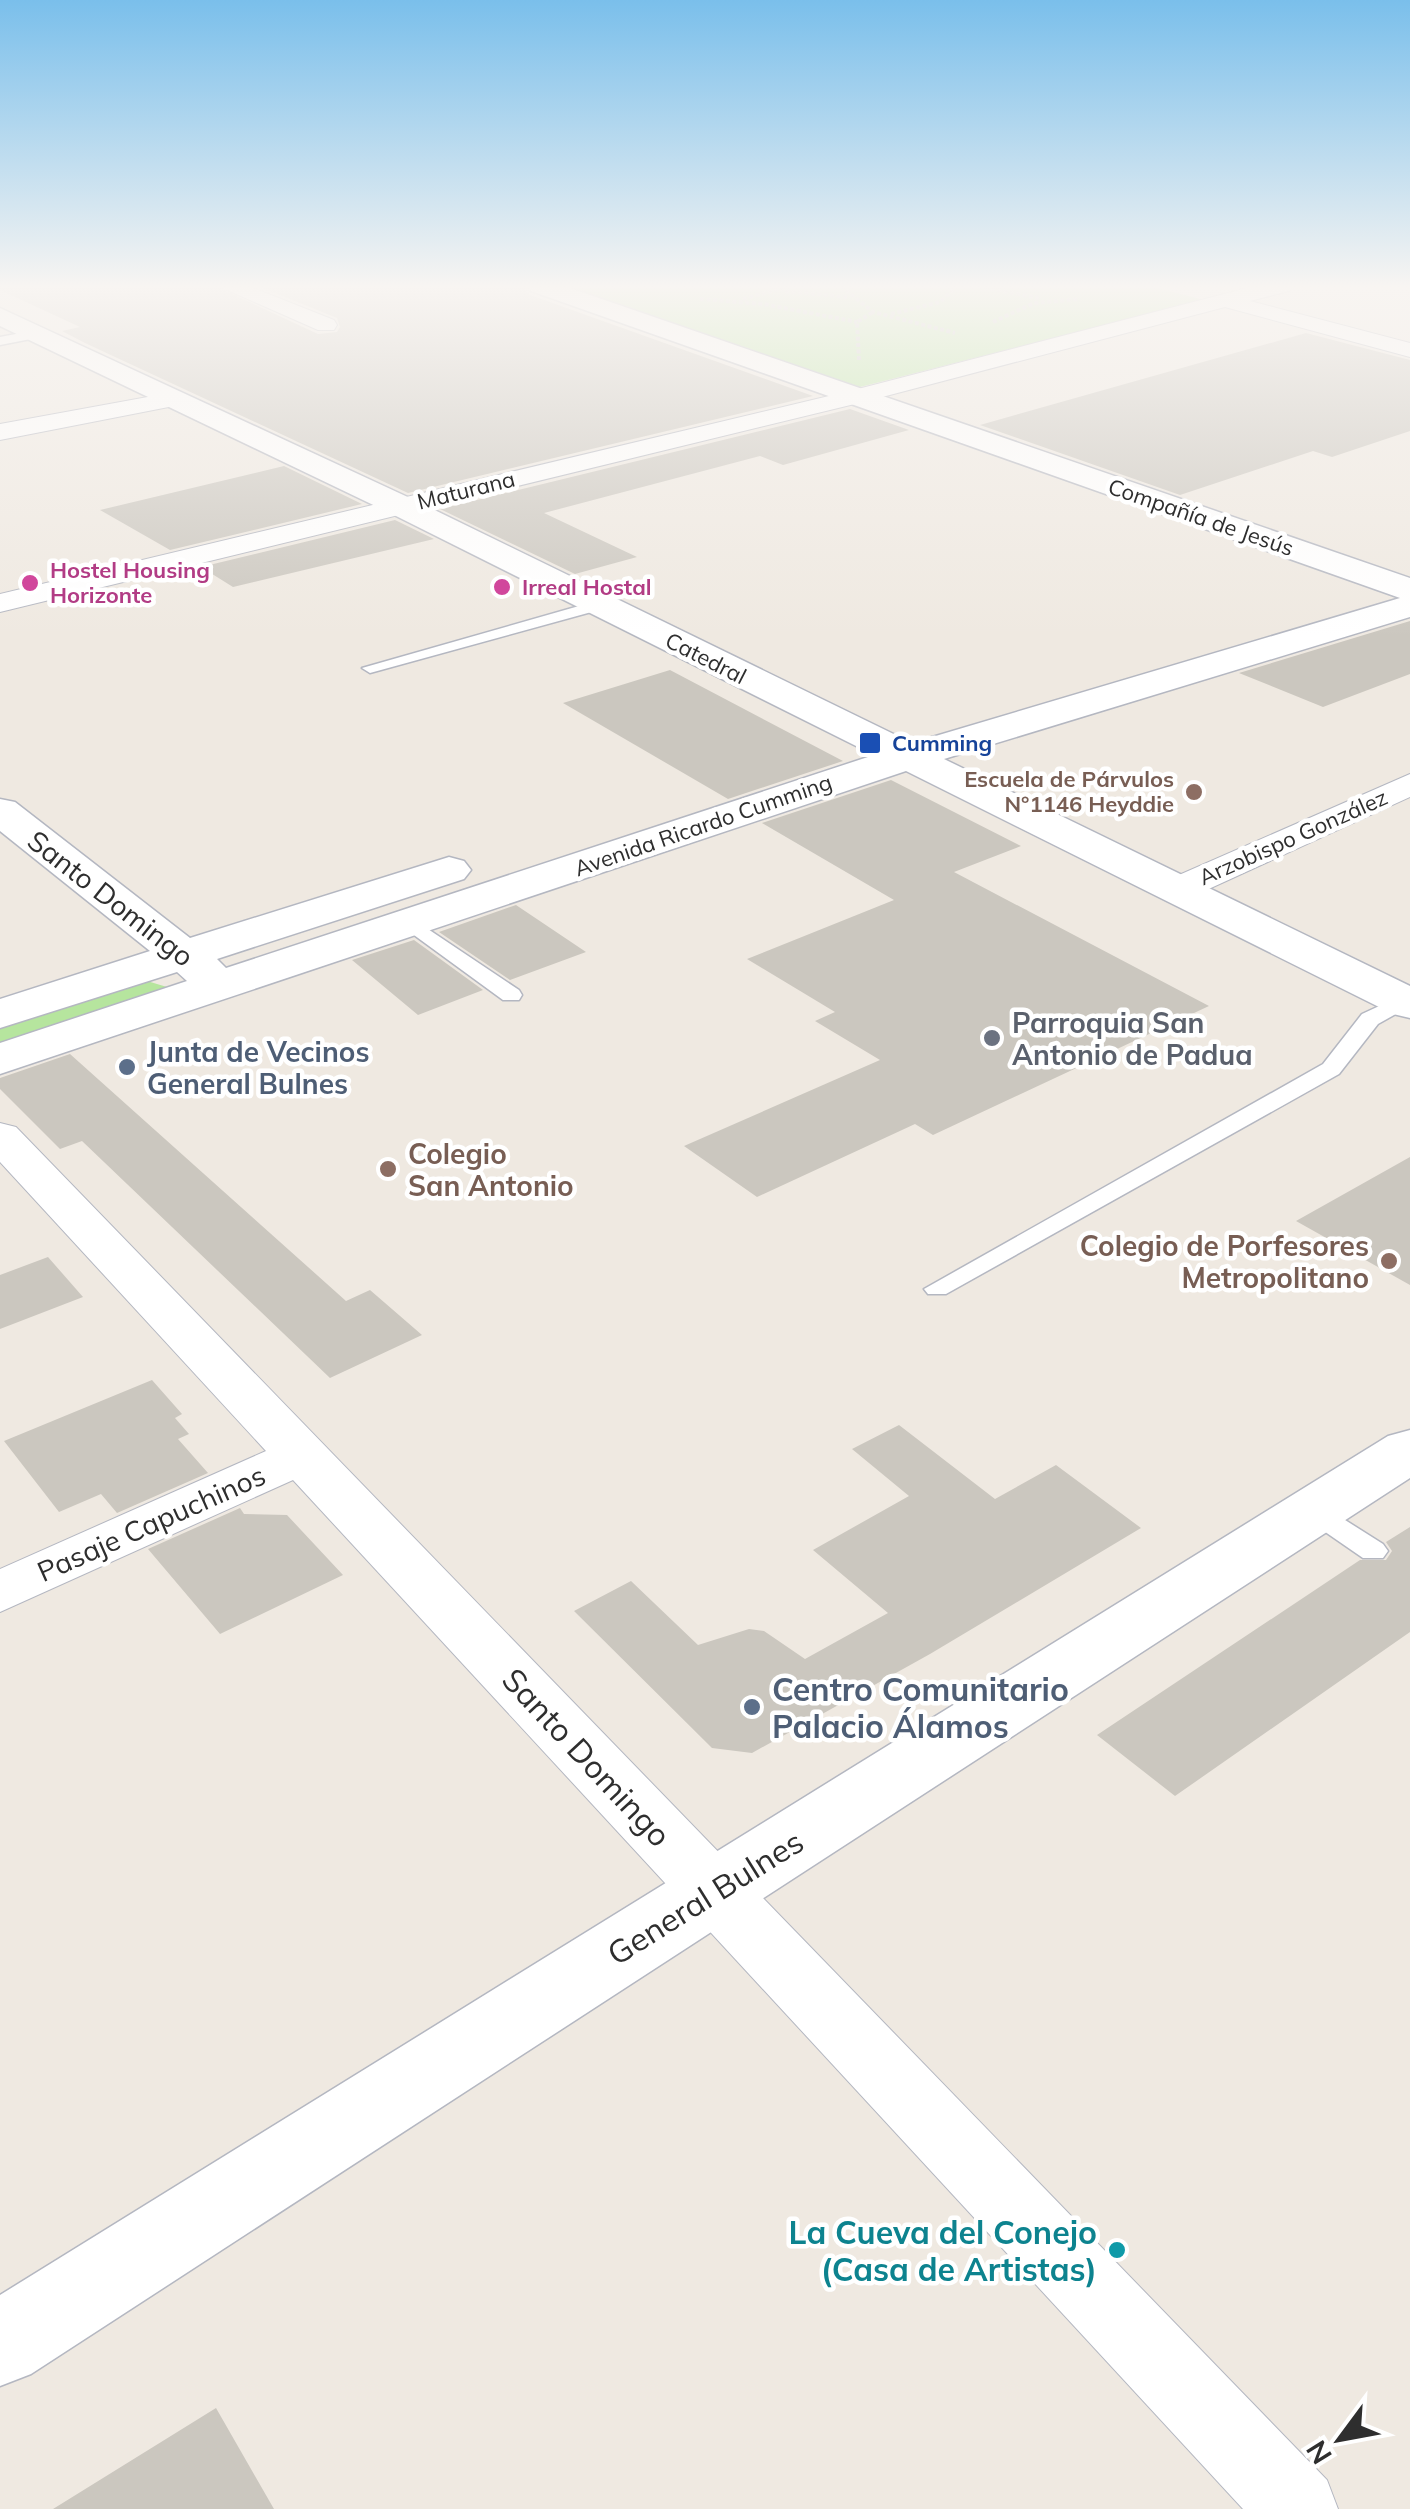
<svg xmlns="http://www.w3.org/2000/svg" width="1410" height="2509" viewBox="0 0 1410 2509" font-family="Mulish,sans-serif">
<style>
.green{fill:#b6e59e}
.building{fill:#cbc7bf}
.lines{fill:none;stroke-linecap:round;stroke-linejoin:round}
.lane-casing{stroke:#b4b7c1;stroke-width:3}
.street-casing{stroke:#b4b7c1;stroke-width:2}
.secondary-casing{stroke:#b4b7c1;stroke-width:3}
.path{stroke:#c9c9c9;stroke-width:4;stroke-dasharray:4 2.5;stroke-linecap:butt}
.lane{fill:#fff;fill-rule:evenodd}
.street{fill:#fff;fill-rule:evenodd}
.secondary{fill:#fff;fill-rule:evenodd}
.hotel-dot{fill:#d1479c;stroke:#fff;stroke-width:4}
.transit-dot{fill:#1a4fb4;stroke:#fff;stroke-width:4}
.education-dot{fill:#8d6e63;stroke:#fff;stroke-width:4}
.worship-dot{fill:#6b7280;stroke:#fff;stroke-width:4}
.service-dot{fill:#5c6f8a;stroke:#fff;stroke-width:4}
.culture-dot{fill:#0f9aa8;stroke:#fff;stroke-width:4}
.labels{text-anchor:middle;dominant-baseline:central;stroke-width:9;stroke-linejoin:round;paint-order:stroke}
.far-street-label{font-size:22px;fill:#2e2e2e;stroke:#fff}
.far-hotel-label{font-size:22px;font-weight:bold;fill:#b23c85;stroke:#fff;text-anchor:start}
.far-transit-label{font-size:22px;font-weight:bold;fill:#164399;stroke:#fff;text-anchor:start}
.far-education-label{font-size:22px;font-weight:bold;fill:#785e54;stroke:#fff;text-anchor:end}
.street-label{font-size:28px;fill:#2e2e2e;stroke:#fff}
.worship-label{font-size:28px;font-weight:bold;fill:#5b616d;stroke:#fff;text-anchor:start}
.service-label{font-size:28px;font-weight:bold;fill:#4e5e75;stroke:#fff;text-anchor:start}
.education-label{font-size:28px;font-weight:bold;fill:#785e54;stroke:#fff;text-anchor:start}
.near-service-label{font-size:32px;font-weight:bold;fill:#4e5e75;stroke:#fff;text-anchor:start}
.near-street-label{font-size:32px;fill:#2e2e2e;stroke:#fff}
.near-culture-label{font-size:32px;font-weight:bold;fill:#0d838f;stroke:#fff;text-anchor:end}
</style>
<rect width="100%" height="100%" fill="#efe9e1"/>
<path class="green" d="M 557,286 L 1150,286 L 1204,300 L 860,387 Z
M 147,981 L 167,987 L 167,995 L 0,1048 L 0,1028 Z"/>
<path class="building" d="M 0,286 L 215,286 L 318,334 L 337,332 L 340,327 L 337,318 L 258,286 L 523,286 L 530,295 L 813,396 L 408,493 L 85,343 L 62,331 L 80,327 L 0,290 Z
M 1306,333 L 1410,360 L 1410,431 L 1332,457 L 1313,451 L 1180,495 L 980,425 Z
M 850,409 L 909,430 L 783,465 L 760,456 L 544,513 L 637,557 L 575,574 L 440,509 Z
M 284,466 L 362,504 L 170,550 L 100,510 Z
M 395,520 L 434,539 L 233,587 L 201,567 Z
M 1410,621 L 1410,674 L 1323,707 L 1239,673 Z
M 670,670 L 843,761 L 728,799 L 563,703 Z
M 891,780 L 1021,846 L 954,872 L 1209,1006 L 933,1135 L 915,1124 L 757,1197 L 684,1146 L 880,1060 L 815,1021 L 835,1012 L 747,959 L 894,900 L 762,823 Z
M 516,905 L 586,952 L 510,980 L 439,932 Z
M 414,940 L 483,990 L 418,1015 L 352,960 Z
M 70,1054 L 346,1301 L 370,1290 L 422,1335 L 330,1378 L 82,1141 L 60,1149 L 0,1089 L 0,1078 Z
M 1410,1157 L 1410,1285 L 1296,1221 Z
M 48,1257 L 83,1297 L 0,1329 L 0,1275 Z
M 152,1380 L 182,1414 L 175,1418 L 189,1434 L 178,1439 L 208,1473 L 117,1513 L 101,1494 L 59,1512 L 4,1441 Z
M 899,1425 L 995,1499 L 1056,1465 L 1141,1528 L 930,1654 L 752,1753 L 712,1748 L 574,1611 L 631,1581 L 698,1645 L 749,1629 L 764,1631 L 805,1659 L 888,1613 L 813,1550 L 909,1496 L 852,1449 Z
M 240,1508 L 244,1514 L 287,1515 L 343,1575 L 220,1634 L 148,1549 Z
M 1410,1527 L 1410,1632 L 1175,1796 L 1097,1735 L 1360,1560 L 1386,1560 L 1392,1551 L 1386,1542 Z
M 216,2408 L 274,2509 L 53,2509 Z"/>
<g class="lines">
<g class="lane-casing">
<path id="lane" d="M 37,330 L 41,337 L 0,345 L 0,337 Z
M 600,600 L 608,605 L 606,608 L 370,673 L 362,668 Z
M 410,917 L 519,990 L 522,995 L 519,1000 L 503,1000 L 403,927 L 403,919 Z
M 1403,995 L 1410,996 L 1410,1006 L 1378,1024 L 1339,1074 L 946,1294 L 928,1294 L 924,1289 L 1323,1064 L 1362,1014 Z
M 1315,1501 L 1383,1544 L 1388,1551 L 1383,1558 L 1363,1558 L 1305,1518 L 1301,1511 L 1305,1504 Z"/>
</g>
<g class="street-casing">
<path id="street" d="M 218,286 L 248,286 L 334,320 L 337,325 L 334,330 L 318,330 Z
M 1255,286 L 1292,286 L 1289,291 L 1250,301 L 1410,343 L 1410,357 L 1225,307 L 867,401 L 0,612 L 0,594 L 854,390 Z
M 175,392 L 187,399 L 184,404 L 0,440 L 0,424 Z
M 1410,774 L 1410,797 L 1189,898 L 1176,901 L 1163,898 L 1157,890 L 1163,882 Z
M 0,1123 L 16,1127 L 1327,2480 L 1338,2509 L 1243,2509 L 293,1480 L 0,1612 L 0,1569 L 266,1451 L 0,1162 Z"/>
</g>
<g class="secondary-casing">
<path id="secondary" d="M 527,286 L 564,286 L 1410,578 L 1410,617 L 944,759 L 1410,986 L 1410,1018 L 1393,1014 L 906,771 L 0,1074 L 0,1043 L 187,981 L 177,972 L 0,1028 L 0,999 L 150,951 L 0,831 L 0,799 L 15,802 L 190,938 L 449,857 L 464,861 L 471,870 L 464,879 L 217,959 L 226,968 L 874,755 L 390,513 L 0,326 L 0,308 L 412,499 L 912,743 L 1400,598 L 531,291 Z
M 1410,1430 L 1410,1478 L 31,2374 L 0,2386 L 0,2295 L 1388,1436 Z"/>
</g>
<path class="path" d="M 841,286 L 873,312 L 955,333
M 978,286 L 1039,298
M 785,291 L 847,297
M 700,299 L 763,304 L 857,322
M 743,299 L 789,286
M 891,314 L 940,302 L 957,286
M 993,322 L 1034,303 L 1080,299
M 859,360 L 857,322 L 873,312"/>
<use href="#lane" class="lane"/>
<use href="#street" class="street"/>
<use href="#secondary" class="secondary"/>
</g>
<linearGradient id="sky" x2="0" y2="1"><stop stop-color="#7abfeb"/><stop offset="0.45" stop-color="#f8f5f2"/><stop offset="1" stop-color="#f8f5f2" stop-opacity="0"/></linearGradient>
<rect width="1410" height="637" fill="url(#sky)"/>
<g class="hotel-dot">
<circle cx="30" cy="583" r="10"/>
<circle cx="502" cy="587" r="10"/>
</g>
<rect class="transit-dot" x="858" y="731" width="24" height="24" rx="5"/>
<g class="education-dot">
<circle cx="1194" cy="792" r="10"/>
<circle cx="388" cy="1169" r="10"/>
<circle cx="1389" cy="1261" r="10"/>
</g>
<circle class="worship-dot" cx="992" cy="1038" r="10"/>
<g class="service-dot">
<circle cx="127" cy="1067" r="10"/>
<circle cx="752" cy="1707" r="10"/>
</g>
<circle class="culture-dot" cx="1117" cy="2250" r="10"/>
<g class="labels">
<g class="far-street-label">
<text transform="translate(466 490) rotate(-14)">Maturana</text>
<text transform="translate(1201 517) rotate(19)">Compañía de Jesús</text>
<text transform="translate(706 658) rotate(27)">Catedral</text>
<text transform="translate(703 825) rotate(-19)">Avenida Ricardo Cumming</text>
<text transform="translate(1293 837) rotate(-24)">Arzobispo González</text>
</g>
<g class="far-hotel-label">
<text x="50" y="570">Hostel Housing<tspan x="50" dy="25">Horizonte</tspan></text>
<text x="522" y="587">Irreal Hostal</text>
</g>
<g class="far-transit-label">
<text x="892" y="743">Cumming</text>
</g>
<g class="far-education-label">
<text x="1174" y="779">Escuela de Párvulos<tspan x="1174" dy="25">N°1146 Heyddie</tspan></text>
</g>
<g class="street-label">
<text transform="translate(111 898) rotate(38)">Santo Domingo</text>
<text transform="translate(151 1523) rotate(-24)">Pasaje Capuchinos</text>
</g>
<g class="worship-label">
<text x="1012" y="1022">Parroquia San<tspan x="1012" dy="32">Antonio de Padua</tspan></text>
</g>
<g class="service-label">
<text x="147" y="1051">Junta de Vecinos<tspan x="147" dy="32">General Bulnes</tspan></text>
</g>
<g class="education-label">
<text x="408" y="1153">Colegio<tspan x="408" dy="32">San Antonio</tspan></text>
<text x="1369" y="1245" text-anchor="end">Colegio de Porfesores<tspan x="1369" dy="32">Metropolitano</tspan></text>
</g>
<g class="near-service-label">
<text x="772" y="1689">Centro Comunitario<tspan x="772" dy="37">Palacio Álamos</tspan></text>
</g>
<g class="near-street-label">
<text transform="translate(587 1757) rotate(47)">Santo Domingo</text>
<text transform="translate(705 1897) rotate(-32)">General Bulnes</text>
</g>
<g class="near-culture-label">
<text x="1097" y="2232">La Cueva del Conejo<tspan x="1097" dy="37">(Casa de Artistas)</tspan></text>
</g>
</g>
<g transform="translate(1340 2439) rotate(238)" stroke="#ffffff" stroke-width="8" paint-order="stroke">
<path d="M0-8L18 38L0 25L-18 38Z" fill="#2e2e2e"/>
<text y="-15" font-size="28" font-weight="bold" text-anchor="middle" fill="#2e2e2e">N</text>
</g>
</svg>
